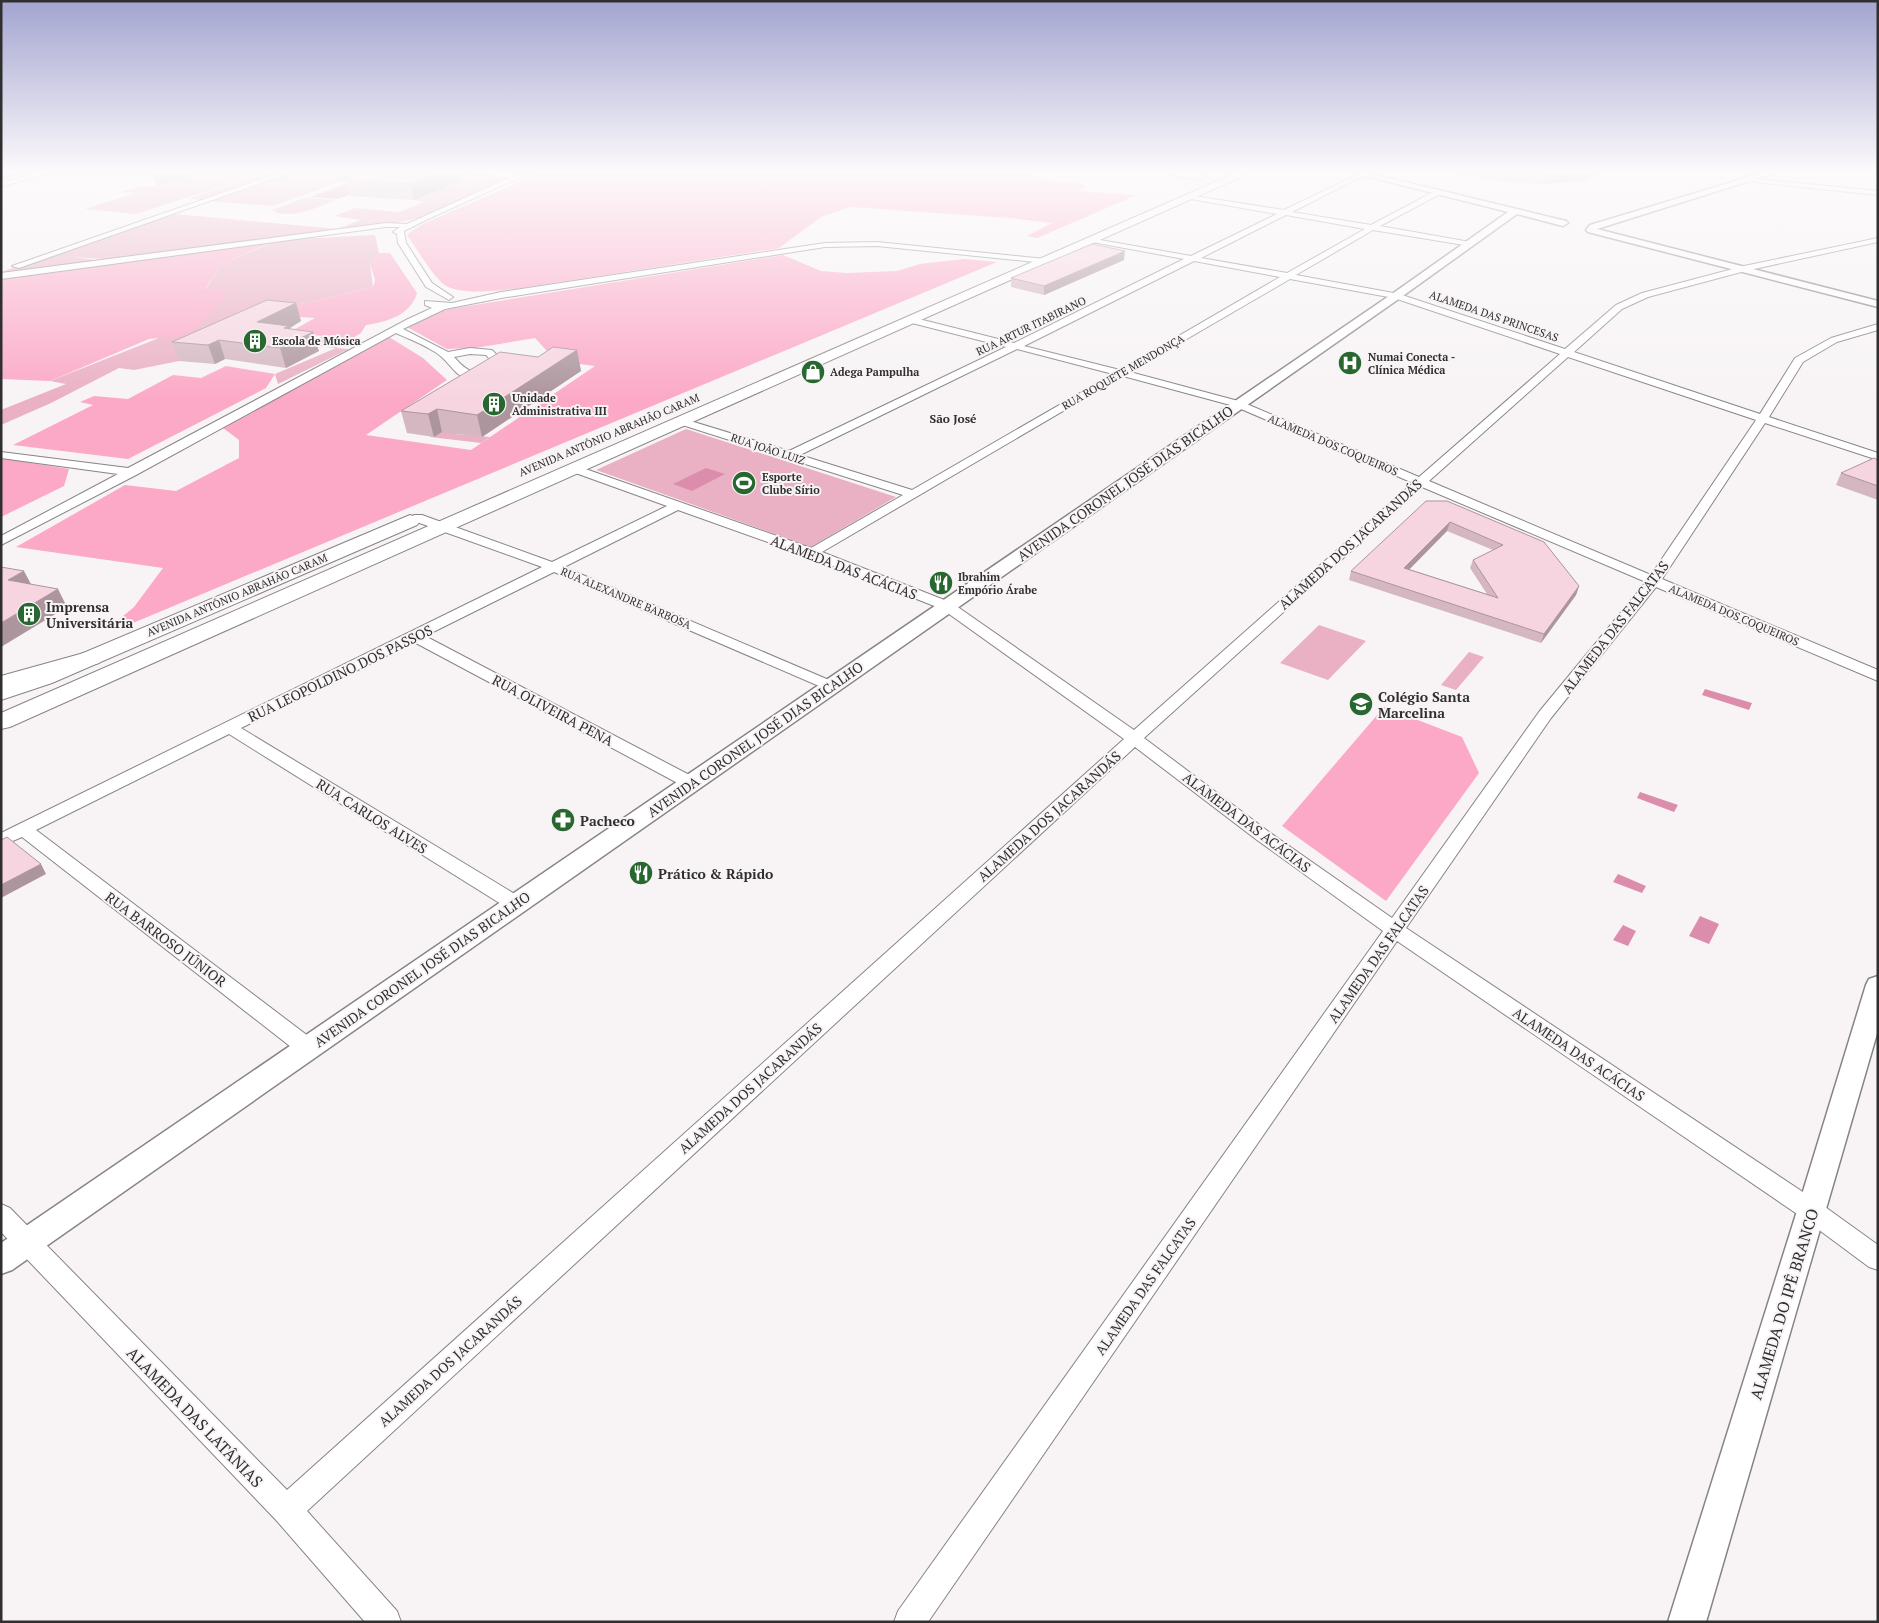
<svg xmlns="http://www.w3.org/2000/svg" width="1879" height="1623" viewBox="0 0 1879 1623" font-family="'PT Serif',serif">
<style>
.green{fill:#eab0c4}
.forest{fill:#fba9c7}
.water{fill:#dc8dab}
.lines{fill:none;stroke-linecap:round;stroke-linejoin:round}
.minor-casing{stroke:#888485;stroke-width:2}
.tertiary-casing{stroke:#888485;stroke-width:3}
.primary-casing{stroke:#888485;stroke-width:2}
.trunk-casing{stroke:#888485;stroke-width:2}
.minor{fill:#fff;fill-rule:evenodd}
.tertiary{fill:#fff;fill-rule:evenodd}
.primary{fill:#fff;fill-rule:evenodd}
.trunk{fill:#fff;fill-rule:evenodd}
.wall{fill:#d4b7c1;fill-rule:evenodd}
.shaded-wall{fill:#ad959d}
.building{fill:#f7d5e0;stroke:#ad959d;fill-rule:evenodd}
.labels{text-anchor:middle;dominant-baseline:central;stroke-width:4;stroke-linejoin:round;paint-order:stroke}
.far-street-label{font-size:11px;fill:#302f2f;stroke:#f8f4f6}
.far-poi-label{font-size:11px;font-weight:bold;fill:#302f2f;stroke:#f8f4f6;text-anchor:start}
.far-neighbourhood-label{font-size:12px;font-weight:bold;fill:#302f2f;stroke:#f8f4f6}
.street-label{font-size:14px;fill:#302f2f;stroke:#f8f4f6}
.poi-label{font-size:14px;font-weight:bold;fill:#302f2f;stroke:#f8f4f6;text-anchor:start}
.near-street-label{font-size:16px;fill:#302f2f;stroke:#f8f4f6}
</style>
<rect width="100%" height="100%" fill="#f8f4f6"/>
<path class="green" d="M 201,172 L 266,172 L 136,214 L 85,209 L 135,193 L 121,192 L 141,186 L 155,187 Z
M 289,172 L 368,172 L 273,206 L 206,201 Z
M 452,172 L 509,177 L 423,217 L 391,224 L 116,260 L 73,257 L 111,262 L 1,276 L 1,272 L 49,255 L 54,256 L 174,214 L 337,229 L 361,220 L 334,216 L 355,208 L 399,212 L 424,202 L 414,200 L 458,183 Z
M 305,198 L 336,200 C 319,207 288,221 272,210 Z
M 375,235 L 379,253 L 370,264 L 373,287 L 306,303 L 258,309 L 226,347 L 179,361 L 134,370 L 119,368 L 51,403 L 1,425 L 1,410 L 66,384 L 50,381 L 164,336 L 181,336 L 228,292 L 205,290 L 222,264 L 278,240 Z
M 336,348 L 349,349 L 278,384 L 275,374 Z
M 482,406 L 456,434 L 490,437 L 481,443 L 430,437 Z
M 686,429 L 896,497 L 811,547 L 596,470 Z
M 1319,625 L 1366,641 L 1328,680 L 1280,663 Z
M 1469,652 L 1484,657 L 1456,690 L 1441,685 Z"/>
<path class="forest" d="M 266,172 L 289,172 L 207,200 L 188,199 Z
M 542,172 L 1031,172 L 1034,177 C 1051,183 1068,180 1085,184 L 1084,188 L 1077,191 L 1137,195 L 1037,238 L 1027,236 L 1052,223 L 1009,218 L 851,207 L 821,217 L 779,248 L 516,289 C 498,290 455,297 441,282 C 428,269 418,250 407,235 L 413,230 L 425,223 Z
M 272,242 L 222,264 L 205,289 L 228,291 L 218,306 L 194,330 L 181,336 L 149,339 L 50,381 L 1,379 L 1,277 Z
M 379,253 L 390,253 L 417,293 C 411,315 387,322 366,325 L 361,333 L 336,348 L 309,345 L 322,336 L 288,333 L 315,318 L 272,315 L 258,309 L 306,303 L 373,287 L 375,280 L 370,264 Z
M 783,255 L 821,271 L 847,273 L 897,271 L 920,264 L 964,259 L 997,262 L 121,628 L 116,622 L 134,607 L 163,568 L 16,547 L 125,485 L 176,491 L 239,458 L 239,440 L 223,428 L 389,337 L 423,358 L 447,380 L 366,435 L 471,450 L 595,366 L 556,361 L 535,338 L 475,348 L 447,349 L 407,327 L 433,314 L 449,309 Z
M 226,366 L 275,374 L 266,388 L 128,459 L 13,445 L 93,405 L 80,402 L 94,396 L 128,399 L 173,375 L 201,378 Z
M 1,458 L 69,469 L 64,486 L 1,517 Z
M 1384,707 L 1462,737 L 1479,773 L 1386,901 L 1282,826 Z"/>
<path class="water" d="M 375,173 L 404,176 L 338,199 L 310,197 Z
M 706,468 L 725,474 L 692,491 L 673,484 Z
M 1705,689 L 1752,703 L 1749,710 L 1702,695 Z
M 1640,792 L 1678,805 L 1674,812 L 1637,798 Z
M 1618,874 L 1646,886 L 1642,893 L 1613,882 Z
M 1700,916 L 1719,924 L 1709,944 L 1689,936 Z
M 1623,925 L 1636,931 L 1628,946 L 1613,940 Z"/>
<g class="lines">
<g class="minor-casing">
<path id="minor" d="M 40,172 L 51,172 L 1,187 L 1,183 Z
M 282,172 L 292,172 L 19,268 L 12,266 Z
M 467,172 L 505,172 L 515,176 L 523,172 L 532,172 L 428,219 L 404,231 L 406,243 L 432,283 L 453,297 L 449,300 L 426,287 L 398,243 L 397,234 L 393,232 L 400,227 L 386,227 L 1,279 L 1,273 L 386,223 L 407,224 L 509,178 Z
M 1363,172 L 1366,174 L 1365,175 L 1292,212 L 1371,225 L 1437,190 L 1440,190 L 1440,194 L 1380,226 L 1470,242 L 1474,244 L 1470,246 L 1373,230 L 1296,275 L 1399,294 L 1565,349 L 1616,305 L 1642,293 L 1744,266 L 1878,238 L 1878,242 L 1745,271 L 1648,297 L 1622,309 L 1574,352 L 1760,414 L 1795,358 L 1831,338 L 1878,324 L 1878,330 L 1837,342 L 1803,362 L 1769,417 L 1878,453 L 1878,460 L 1765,423 L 1662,579 L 1878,670 L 1878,681 L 1656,587 L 1551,718 L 1406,928 L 1821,1204 L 1878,1245 L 1878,1270 L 1869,1267 L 1803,1218 L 1397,941 L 928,1622 L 894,1622 L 898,1611 L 1383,931 L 1257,840 L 1135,747 L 307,1511 L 397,1611 L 401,1622 L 365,1622 L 276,1520 L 1,1232 L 1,1204 L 10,1208 L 287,1490 L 1124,739 L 942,609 L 807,556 L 678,510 L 564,567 L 836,683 L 839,686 L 836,689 L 826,689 L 554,572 L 425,636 L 697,779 L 700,783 L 697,787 L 691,788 L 685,787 L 414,642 L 241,728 L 523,899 L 526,904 L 523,909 L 516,911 L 509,909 L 229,734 L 36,830 L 316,1042 L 319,1048 L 316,1054 L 308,1056 L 300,1054 L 22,837 L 1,846 L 1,833 L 542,567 L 414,521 L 412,518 L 414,515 L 422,515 L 552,562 L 667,506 L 570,471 L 568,469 L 570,467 L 574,465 L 811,548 L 903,495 L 676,423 L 675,421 L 676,419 L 684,419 L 789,451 L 1006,347 L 908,322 L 908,318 L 911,317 L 1014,343 L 1184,259 L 1092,242 L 1089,242 L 1089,238 L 1191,256 L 1277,214 L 1191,199 L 1188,199 L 1188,195 L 1284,210 ZM 1286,215 L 1365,229 L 1287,273 L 1201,258 ZM 1194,261 L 1280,277 L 1120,370 L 1024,346 ZM 1290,279 L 1394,298 L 1560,354 L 1419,477 L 1242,402 L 1130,372 ZM 1017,349 L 1113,374 L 912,490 L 800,455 ZM 1568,357 L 1756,420 L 1651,575 L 1429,481 ZM 1123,376 L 1234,406 L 1413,483 L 1134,730 L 952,603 L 822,552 ZM 1422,487 L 1646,582 L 1539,712 L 1392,918 L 1269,832 L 1144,738 Z
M 1747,178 L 1878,191 L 1878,195 L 1745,181 L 1744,180 Z
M 877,242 L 1045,259 L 1049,261 L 1045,263 L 877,246 L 825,247 L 501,298 L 445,309 L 403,329 L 448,352 L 470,348 L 492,350 L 507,365 L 507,369 C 495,380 472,384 458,374 C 450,367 445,358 435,352 C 423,344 409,339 396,333 L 136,475 L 1,545 L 1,536 L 118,474 L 1,458 L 1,452 L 128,468 L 408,319 L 432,308 L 425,305 L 425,301 L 452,303 L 501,292 L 825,243 ZM 470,354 L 486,355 L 497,367 C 479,380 466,371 454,357 Z"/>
</g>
<g class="tertiary-casing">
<path id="tertiary" d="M 1350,172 L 1364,172 L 1566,221 L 1568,223 L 1563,226 L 1517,214 L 1400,298 L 12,1270 L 1,1274 L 1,1243 L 1392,294 L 1508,212 Z
M 1765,172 L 1778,172 L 1597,229 L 1878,301 L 1878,307 L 1588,232 L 1586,230 L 1590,225 Z
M 1878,976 L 1878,1030 L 1706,1622 L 1668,1622 L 1797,1211 L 1866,985 L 1869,979 Z"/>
</g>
<g class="primary-casing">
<path id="primary" d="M 1165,172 L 1190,172 L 1205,175 L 1206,177 L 1201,180 L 1170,175 Z
M 1238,172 L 1252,172 L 10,727 L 1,729 L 1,713 Z
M 410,515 L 417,517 L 420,521 L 417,525 L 52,683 L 1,700 L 1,685 L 36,673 Z"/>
</g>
<g class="trunk-casing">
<path id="trunk" d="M 91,651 L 99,653 L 103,658 L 99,663 L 1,691 L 1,676 Z"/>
</g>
<use href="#minor" class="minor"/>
<use href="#tertiary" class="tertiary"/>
<use href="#primary" class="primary"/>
<use href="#trunk" class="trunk"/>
</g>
<path class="wall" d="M 51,172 L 201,172 L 157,186 L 153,175 L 51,174 Z
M 369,172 L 458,172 L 460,182 L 414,200 L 350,196 L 345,180 Z
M 1450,172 L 1603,172 L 1583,180 L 1545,184 L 1497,181 Z
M 1124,260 L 1044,295 L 1011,287 L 1011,278 Z
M 296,303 L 301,321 L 290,328 L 290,329 L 319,351 L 286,368 L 225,359 L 215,364 L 179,361 L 172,342 Z
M 577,350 L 581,371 L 482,437 L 442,432 L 434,437 L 407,433 L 401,411 L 538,357 Z
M 1878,460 L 1878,500 L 1836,485 L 1841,473 Z
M 1447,501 L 1579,586 L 1576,595 L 1541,643 L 1349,580 L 1351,571 ZM 1447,531 L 1493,550 L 1473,560 L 1470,568 L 1487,594 L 1409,569 Z"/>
<path class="shaded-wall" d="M 1,172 L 33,172 L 1,180 Z
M 152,172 L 201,172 L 157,186 Z
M 431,172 L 458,172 L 460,182 L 414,200 L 410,184 Z
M 1560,172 L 1603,172 L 1583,180 L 1545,184 L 1548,173 Z
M 1125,251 L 1124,260 L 1044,295 L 1044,286 Z
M 296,303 L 301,321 L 290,328 L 294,341 L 313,332 L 319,351 L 286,368 L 280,348 L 257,322 Z
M 219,340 L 225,359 L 215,364 L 208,345 Z
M 577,350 L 581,371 L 482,437 L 477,415 Z
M 437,409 L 442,432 L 434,437 L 428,414 Z
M 1450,522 L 1447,531 L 1402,577 L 1404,568 Z
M 24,571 L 33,588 L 8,580 Z
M 1579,586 L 1576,595 L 1541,643 L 1544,634 Z
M 58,589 L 67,607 L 1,647 L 1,623 Z
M 41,864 L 46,874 L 1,898 L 1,885 Z"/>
<path class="building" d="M 369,172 L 442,172 L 410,184 L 345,180 Z
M 1525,172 L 1560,172 L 1548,173 Z
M 1092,244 L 1125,251 L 1044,286 L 1011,278 Z
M 267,300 L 296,303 L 257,322 L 289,326 L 284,328 L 313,332 L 280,348 L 219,340 L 208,345 L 172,342 Z
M 553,347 L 577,350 L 477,415 L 437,409 L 428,414 L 401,411 L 500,352 L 538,357 Z
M 1874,458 L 1878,460 L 1878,486 L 1841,473 Z
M 1426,501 L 1447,501 L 1544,542 L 1579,586 L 1544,634 L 1351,571 ZM 1450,522 L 1503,545 L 1473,560 L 1498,598 L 1404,568 Z
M 1,567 L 24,571 L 8,580 L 58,589 L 1,623 Z
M 7,837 L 41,864 L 1,885 L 1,840 Z"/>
<linearGradient id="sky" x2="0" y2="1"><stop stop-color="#a3a4d0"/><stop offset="0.43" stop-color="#fcfafb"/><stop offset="1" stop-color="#fcfafb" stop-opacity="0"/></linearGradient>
<rect width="1879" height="399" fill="url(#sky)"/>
<defs>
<g id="building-disc" transform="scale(1.25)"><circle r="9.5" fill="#28672f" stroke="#f8f4f6"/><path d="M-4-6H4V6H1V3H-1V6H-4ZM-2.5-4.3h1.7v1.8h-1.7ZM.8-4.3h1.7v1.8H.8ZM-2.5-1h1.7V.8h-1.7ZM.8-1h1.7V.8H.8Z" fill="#fff"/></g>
<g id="hospital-disc" transform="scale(1.25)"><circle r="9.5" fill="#28672f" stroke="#f8f4f6"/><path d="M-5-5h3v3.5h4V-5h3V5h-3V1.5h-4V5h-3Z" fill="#fff"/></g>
<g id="shop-disc" transform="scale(1.25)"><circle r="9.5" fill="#28672f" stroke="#f8f4f6"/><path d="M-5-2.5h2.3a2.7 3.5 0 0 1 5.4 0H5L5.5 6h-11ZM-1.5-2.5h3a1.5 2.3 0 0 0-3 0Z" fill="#fff"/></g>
<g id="stadium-disc" transform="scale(1.25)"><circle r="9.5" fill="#28672f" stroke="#f8f4f6"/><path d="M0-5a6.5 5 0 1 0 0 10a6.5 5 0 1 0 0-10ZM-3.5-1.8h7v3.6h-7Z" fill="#fff"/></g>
<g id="restaurant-disc" transform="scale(1.25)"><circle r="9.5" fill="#28672f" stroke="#f8f4f6"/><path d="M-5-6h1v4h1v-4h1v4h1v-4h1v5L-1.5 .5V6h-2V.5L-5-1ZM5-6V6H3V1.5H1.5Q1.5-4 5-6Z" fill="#fff"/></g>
<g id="school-disc" transform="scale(1.25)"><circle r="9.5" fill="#28672f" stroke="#f8f4f6"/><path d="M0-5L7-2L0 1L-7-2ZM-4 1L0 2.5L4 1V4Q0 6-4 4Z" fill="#fff"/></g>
<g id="pharmacy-disc" transform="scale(1.25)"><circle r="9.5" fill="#28672f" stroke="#f8f4f6"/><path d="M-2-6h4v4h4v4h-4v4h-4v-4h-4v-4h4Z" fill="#fff"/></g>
</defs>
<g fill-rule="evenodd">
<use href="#building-disc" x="255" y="341"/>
<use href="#hospital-disc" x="1350" y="363"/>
<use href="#shop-disc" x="813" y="372"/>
<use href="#building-disc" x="494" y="404"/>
<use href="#stadium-disc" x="744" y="483"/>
<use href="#restaurant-disc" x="941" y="583"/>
<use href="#building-disc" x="29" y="614"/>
<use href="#school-disc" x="1361" y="704"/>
<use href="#pharmacy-disc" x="563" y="820"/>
<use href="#restaurant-disc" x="641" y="873"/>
</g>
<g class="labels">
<g class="far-street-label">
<text transform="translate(1494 316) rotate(19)">ALAMEDA DAS PRINCESAS</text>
<text transform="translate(1031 326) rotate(-26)">RUA ARTUR ITABIRANO</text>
<text transform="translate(1123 372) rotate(-30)">RUA ROQUETE MENDONÇA</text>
<text transform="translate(609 435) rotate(-23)">AVENIDA ANTÔNIO ABRAHÃO CARAM</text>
<text transform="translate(1333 445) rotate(23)">ALAMEDA DOS COQUEIROS</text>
<text transform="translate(768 449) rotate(18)">RUA JOÃO LUIZ</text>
<text transform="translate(237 595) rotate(-23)">AVENIDA ANTÔNIO ABRAHÃO CARAM</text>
<text transform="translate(626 598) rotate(23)">RUA ALEXANDRE BARBOSA</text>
<text transform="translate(1734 615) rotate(23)">ALAMEDA DOS COQUEIROS</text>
</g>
<g class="far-poi-label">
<text x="272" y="341">Escola de Música</text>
<text x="1368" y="357">Numai Conecta -<tspan x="1368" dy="13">Clínica Médica</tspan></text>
<text x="830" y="372">Adega Pampulha</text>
<text x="512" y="398">Unidade<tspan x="512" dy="13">Administrativa III</tspan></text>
<text x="762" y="477">Esporte<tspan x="762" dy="13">Clube Sírio</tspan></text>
<text x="958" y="577">Ibrahim<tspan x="958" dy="13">Empório Árabe</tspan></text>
</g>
<g class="far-neighbourhood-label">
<text x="953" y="418">São José</text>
</g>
<g class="street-label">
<text transform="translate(1125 483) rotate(-35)">AVENIDA CORONEL JOSÉ DIAS BICALHO</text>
<text transform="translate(1350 544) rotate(-42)">ALAMEDA DOS JACARANDÁS</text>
<text transform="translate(844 567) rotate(21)">ALAMEDA DAS ACÁCIAS</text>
<text transform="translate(1615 627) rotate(-52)">ALAMEDA DAS FALCATAS</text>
<text transform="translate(340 673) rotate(-26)">RUA LEOPOLDINO DOS PASSOS</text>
<text transform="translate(553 710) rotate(28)">RUA OLIVEIRA PENA</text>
<text transform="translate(755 739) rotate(-35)">AVENIDA CORONEL JOSÉ DIAS BICALHO</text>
<text transform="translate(372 816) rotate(32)">RUA CARLOS ALVES</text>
<text transform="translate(1049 816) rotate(-42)">ALAMEDA DOS JACARANDÁS</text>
<text transform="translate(1247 822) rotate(37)">ALAMEDA DAS ACÁCIAS</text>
<text transform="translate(166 939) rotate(37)">RUA BARROSO JÚNIOR</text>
<text transform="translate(1378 954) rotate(-55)">ALAMEDA DAS FALCATAS</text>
<text transform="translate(422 969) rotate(-35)">AVENIDA CORONEL JOSÉ DIAS BICALHO</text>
<text transform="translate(1579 1054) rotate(34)">ALAMEDA DAS ACÁCIAS</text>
<text transform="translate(750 1088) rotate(-42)">ALAMEDA DOS JACARANDÁS</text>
<text transform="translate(1145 1286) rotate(-55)">ALAMEDA DAS FALCATAS</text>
<text transform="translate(450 1361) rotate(-42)">ALAMEDA DOS JACARANDÁS</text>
</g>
<g class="poi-label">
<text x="46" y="606">Imprensa<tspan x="46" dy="16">Universitária</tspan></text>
<text x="1378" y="696">Colégio Santa<tspan x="1378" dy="16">Marcelina</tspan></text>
<text x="580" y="820">Pacheco</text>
<text x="658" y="873">Prático &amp; Rápido</text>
</g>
<g class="near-street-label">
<text transform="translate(1784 1304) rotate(-73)">ALAMEDA DO IPÊ BRANCO</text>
<text transform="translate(195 1417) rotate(46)">ALAMEDA DAS LATÂNIAS</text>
</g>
</g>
<rect width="1879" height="1623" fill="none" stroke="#302f2f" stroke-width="5"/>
</svg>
